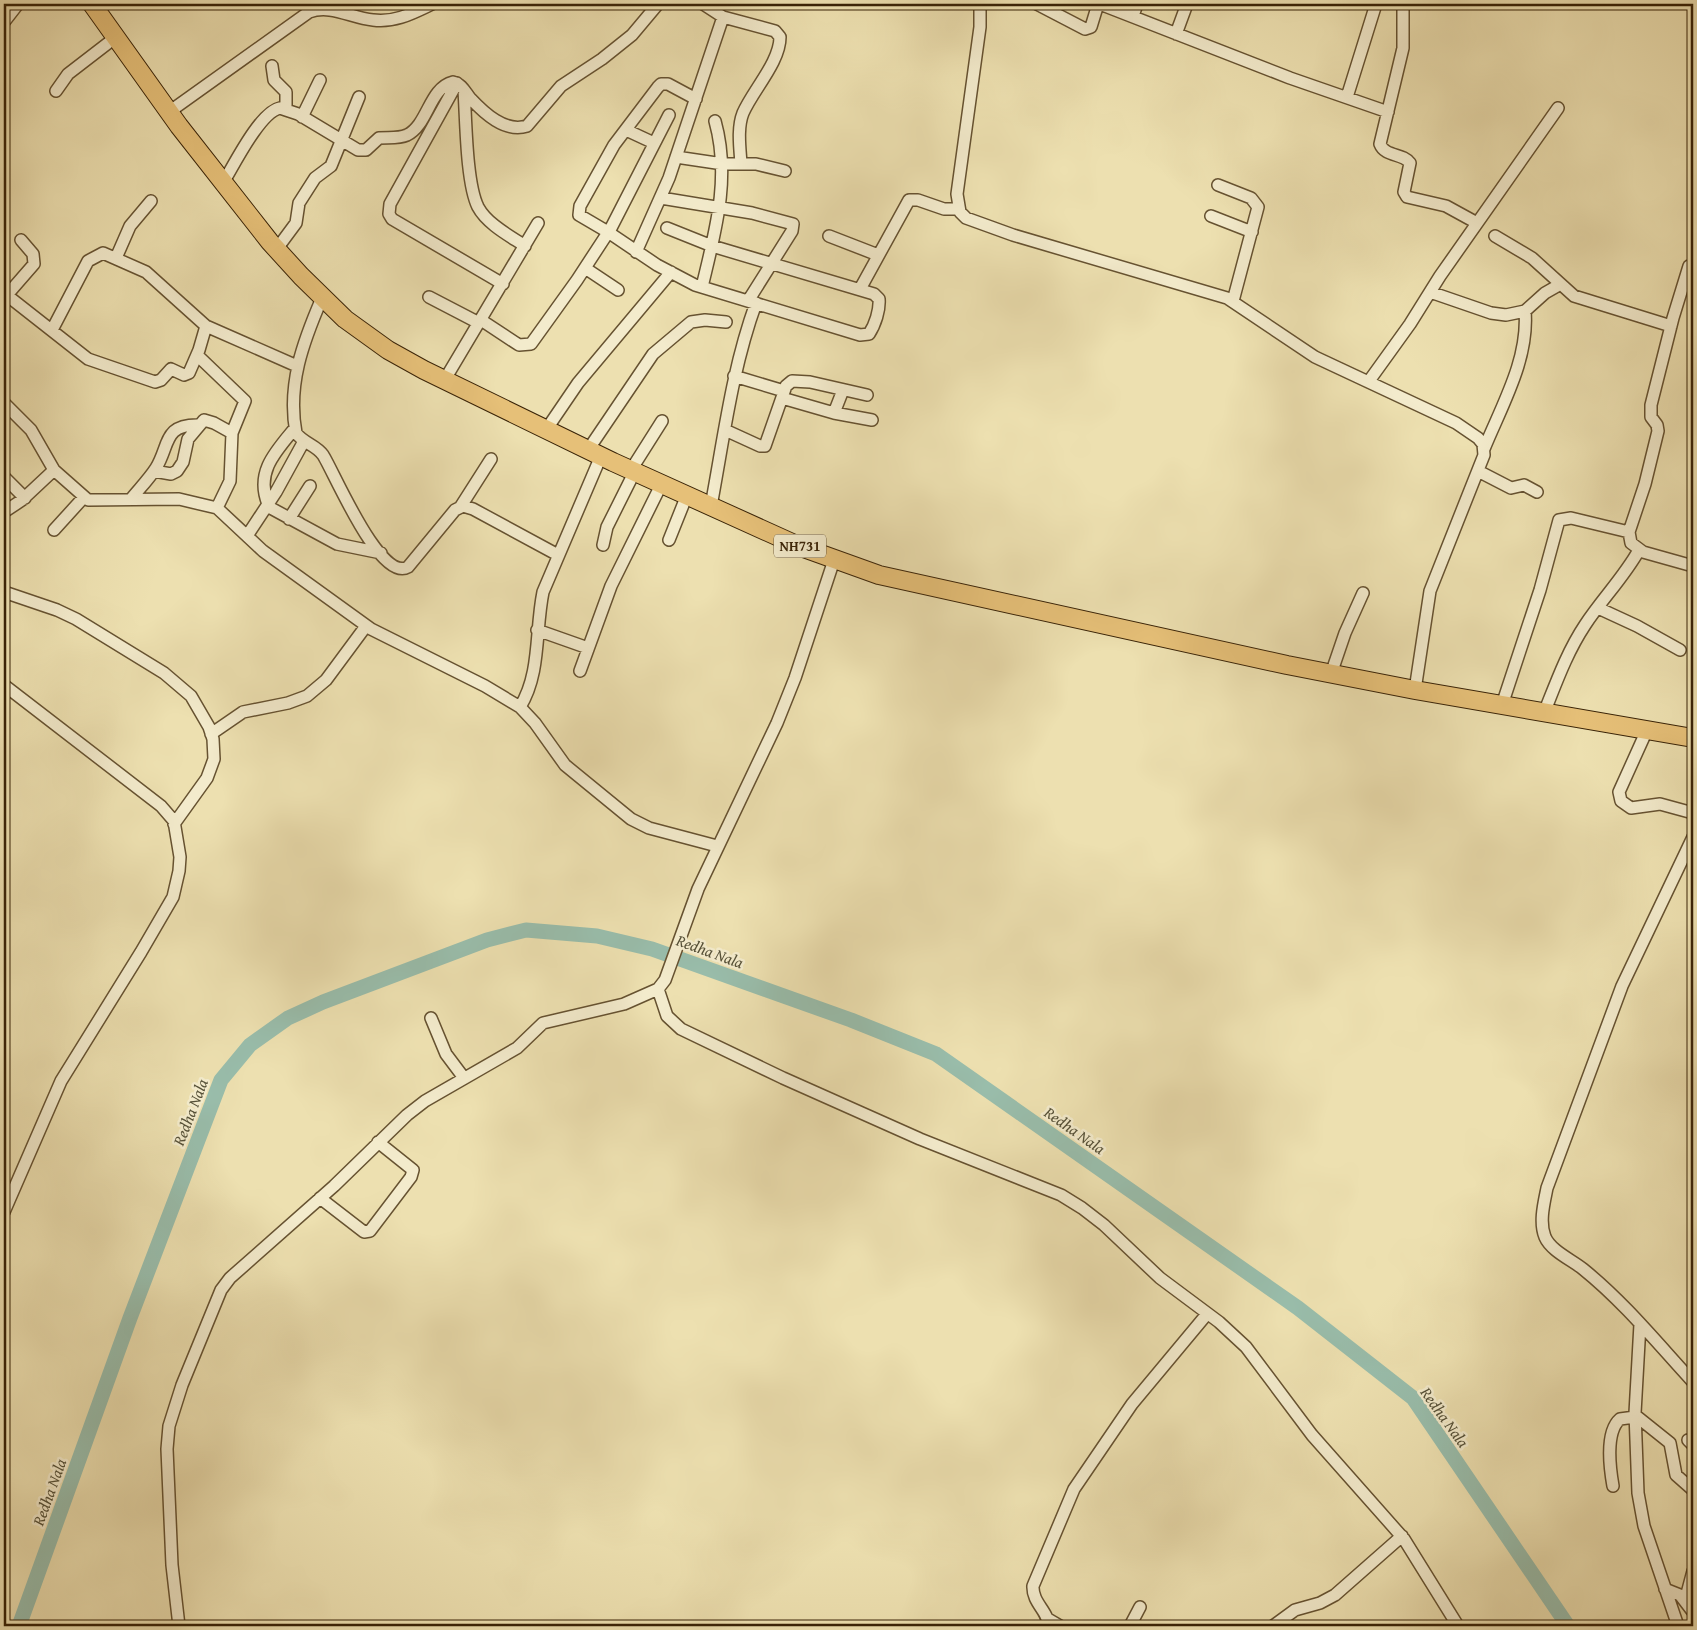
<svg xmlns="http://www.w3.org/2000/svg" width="1697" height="1630" viewBox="0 0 1697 1630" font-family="'Gentium Book Plus',serif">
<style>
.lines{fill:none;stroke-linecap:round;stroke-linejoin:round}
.river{stroke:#99bdab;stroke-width:15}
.minor-casing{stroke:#665231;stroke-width:14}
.highway-casing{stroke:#392307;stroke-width:20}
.minor{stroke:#f3ebcc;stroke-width:11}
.highway{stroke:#e6c078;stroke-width:18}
.labels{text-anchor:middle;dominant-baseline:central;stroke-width:5;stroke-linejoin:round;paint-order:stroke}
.shield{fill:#f3ebcc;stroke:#715f42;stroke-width:1}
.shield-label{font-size:14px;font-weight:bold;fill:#392307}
.water-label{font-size:16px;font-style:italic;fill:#565138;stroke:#f3ebcc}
</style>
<rect width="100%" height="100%" fill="#ede0b0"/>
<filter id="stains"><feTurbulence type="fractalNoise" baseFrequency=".004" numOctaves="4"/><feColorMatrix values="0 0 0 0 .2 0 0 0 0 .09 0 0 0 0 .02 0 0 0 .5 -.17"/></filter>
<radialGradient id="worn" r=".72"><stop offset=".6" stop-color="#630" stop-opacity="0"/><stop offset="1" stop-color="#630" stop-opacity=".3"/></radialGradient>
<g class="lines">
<path class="river" d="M 19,1626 L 130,1318 L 221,1080 L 250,1045 L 288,1018 L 323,1002 L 487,940 L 526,930 L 597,936 L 652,949 L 851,1020 L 936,1054 L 1298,1308 L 1413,1398 L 1568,1626"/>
<g class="minor-casing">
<path id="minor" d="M 703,4 L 723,17 L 775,31 L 780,37 C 780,62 753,90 743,113 C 737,128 740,148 741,164
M 980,4 L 980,27 L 957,194 L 960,212 L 966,218 L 1013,235 L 1227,298 L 1315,357 L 1456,423 L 1478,438 L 1483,444 L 1484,455 L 1430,591 L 1415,690
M 1037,4 L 1085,29 L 1091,27 L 1098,4
M 1100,4 L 1290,78 L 1388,112
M 1403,4 L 1403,48 L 1380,144 C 1385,157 1403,153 1410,163 L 1404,192 L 1407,197 L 1446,206 L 1477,223
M 1133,16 L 1137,4
M 4,22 L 18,4
M 1176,34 L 1187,4
M 272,66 L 274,80 L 286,92 L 286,109
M 457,83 L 390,204 L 389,214 L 392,219 L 503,284
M 464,90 C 466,118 466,183 478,207 C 487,224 510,236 525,246
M 56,91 L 68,74 L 116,37
M 1347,97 L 1376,4
M 169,112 L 309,12 C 331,4 351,18 373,20 C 395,23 413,13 432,4
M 302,117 L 320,80
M 626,130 L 654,143
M 676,157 L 723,164 L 756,164 L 785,171
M 223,183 C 234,165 260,112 280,108 L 298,114 L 358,150 L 366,150 L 379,138 C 388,137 398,139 407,135 C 428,125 429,88 453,82 C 462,84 465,92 470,98 C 484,113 505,133 527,126 L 561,86 L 602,59 L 632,35 L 658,4
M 1218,185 L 1251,198 L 1258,207 L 1233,301
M 661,198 L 752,213 L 793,224 L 792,231 L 748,301
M 1211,216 L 1252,232
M 667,228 L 712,246 L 874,294 L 879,299 C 880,310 875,325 869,334 L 860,335 L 695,285 L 657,265 L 608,232 L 579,215 L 580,206 L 614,145 L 658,87 L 661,84 L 668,84 L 696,99
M 829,236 L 878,255
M 1495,236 L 1532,258 L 1574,296 L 1671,326
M 276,250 L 296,223 L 299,203 L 315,178 L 331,166 L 359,97
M 636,252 L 669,178 L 723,17
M 116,258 L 130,226 L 151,201
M 1689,266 L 1673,318 L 1651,405 L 1651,417 L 1657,425 L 1658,431 L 1645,484 L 1629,532 L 1631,543 L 1643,552 L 1693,566
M 585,268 L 618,290
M 702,287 C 715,232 731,178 715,121
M 860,289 L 909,200 L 918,200 L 944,209 L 959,209
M 1430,292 L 1491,313 L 1506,315 L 1525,311 L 1545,293 L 1559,285
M 4,293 L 88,359 L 155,382 L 161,380 L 171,369 L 184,375 L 189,373 L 199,350 L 206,326
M 7,295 L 34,264 L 33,254 L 21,240
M 429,297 L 479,323
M 322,298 C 303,342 287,385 296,433 C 303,443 316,445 323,455 C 334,472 380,583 408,567 L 455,510 L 463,506 L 473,509 L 558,555
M 481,320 L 519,345 L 531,344 L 577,280 L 611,228 L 669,115
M 52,330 L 88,261 L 103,253 L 146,272 L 206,326 L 297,366
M 197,355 L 245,401 L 232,433 L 230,481 L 217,508
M 734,376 L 784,391
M 444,381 L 538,223
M 1369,381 L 1410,324 L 1440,276 L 1558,108
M 782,398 L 834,413 L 872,420
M 4,403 L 31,430 L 54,470 L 88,500 L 179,499 L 217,508 L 263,551 L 371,629 L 485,686 L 520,707 L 535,723 L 565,765 L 631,819 L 649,828 L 717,846
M 834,413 L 843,390
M 546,430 L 578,383 L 671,272
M 725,430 L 760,446 L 765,446 L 786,386 L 792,381 L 810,382 L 867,395
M 1484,449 C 1502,405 1529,359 1525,311
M 588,450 L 653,354 L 691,322 L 705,320 L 726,322
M 631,470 L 662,421
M 154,471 L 171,474 L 177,471 L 183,462 L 188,439 L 204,420 L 214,423 L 232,433
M 1478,471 L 1511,488 L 1524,485 L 1537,492
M 4,477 L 25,498
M 131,499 C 139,489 149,479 156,468 C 170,445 163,424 199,425
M 268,504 C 255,472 276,451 295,428
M 267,506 L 337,544 L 381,553
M 461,506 L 491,459
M 711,506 C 724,437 732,369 756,303
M 4,512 L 22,500 L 54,470
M 289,519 L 310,486
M 54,530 L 84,497
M 247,536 L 276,492 L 304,441
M 669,540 L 687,495
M 603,545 L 607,527 L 635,471
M 4,592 L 57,610 L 76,619 L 164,673 L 191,696 L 209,727 L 213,739 L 214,759 L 207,778 L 174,824
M 1598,608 L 1637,626 L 1680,650
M 537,630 L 588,648
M 580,671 L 611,586 L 662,483
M 1331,674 L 1345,633 L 1363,593
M 4,685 L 161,806 L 174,821 L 180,857 L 179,871 L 173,897 L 141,952 L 61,1081 L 4,1212
M 1502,705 L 1540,590 L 1559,520 L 1571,518 L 1629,532
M 520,707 C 541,673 535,631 543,592 L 601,456
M 1544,713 C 1556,683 1567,652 1585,625 C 1602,599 1624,577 1639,550
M 1647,730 L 1619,792 L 1621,801 L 1631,808 L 1660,804 L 1693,813
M 211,734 L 243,712 L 288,703 L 307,696 L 326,680 L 366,626
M 1693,837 L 1622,986 L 1547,1188 C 1544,1203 1539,1222 1545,1237 C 1551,1251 1572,1260 1583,1269 C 1624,1302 1658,1344 1693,1382
M 658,989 L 667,1016 L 681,1029 L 783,1078 L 920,1139 L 1061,1195 L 1082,1208 L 1104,1225 L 1160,1278 L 1219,1322 L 1246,1347 L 1312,1435 L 1404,1539 L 1458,1626
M 431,1018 L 446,1054 L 464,1078
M 320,1198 L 364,1232 L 370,1231 L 411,1177 L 413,1170 L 378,1142
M 1640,1324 L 1635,1413 L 1638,1493 L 1644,1526 L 1678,1626
M 1635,1415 L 1670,1443 L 1676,1475 L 1693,1490
M 1688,1440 L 1693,1445
M 1613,1486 C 1610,1469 1605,1432 1620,1419 L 1635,1417
M 1665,1589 L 1680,1595 L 1693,1612
M 1685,1601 L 1693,1571
M 1048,1619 L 1060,1626
M 179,1626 L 172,1565 L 167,1449 L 169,1426 L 182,1385 L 221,1290 L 230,1278 L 334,1186 L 407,1115 L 425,1101 L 517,1048 L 543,1023 L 624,1004 L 658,989 L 665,980 L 698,889 L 777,723 L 795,678 L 834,560
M 1047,1626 C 1051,1613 1032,1604 1033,1586 L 1074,1489 L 1132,1404 L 1207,1314
M 1130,1626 L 1140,1607
M 1273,1626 L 1295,1610 L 1320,1603 L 1335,1595 L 1402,1536"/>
</g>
<g class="highway-casing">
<path id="highway" d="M 92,4 L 179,126 L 270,242 L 301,276 L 345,319 L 388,350 L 424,370 L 613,462 L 801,547 L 879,575 L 1287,665 L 1415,690 L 1693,738"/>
</g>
<use href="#minor" class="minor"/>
<use href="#highway" class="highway"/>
</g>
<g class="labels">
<rect class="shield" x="774" y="534.5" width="52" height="23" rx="4"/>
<g class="shield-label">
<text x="800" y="546">NH731</text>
</g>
<g class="water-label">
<text transform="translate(710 951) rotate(20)">Redha Nala</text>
<text transform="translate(190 1112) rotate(-69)">Redha Nala</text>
<text transform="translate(1075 1130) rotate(35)">Redha Nala</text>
<text transform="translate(1445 1417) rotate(54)">Redha Nala</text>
<text transform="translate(49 1492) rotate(-70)">Redha Nala</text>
</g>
</g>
<rect width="1697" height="1630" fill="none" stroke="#ede0b0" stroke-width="20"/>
<rect x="5" y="5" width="1687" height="1620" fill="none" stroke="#392307" stroke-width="2.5"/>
<rect x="10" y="10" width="1677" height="1610" fill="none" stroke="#392307"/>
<rect width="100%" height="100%" filter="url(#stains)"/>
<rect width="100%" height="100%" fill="url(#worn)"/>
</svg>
